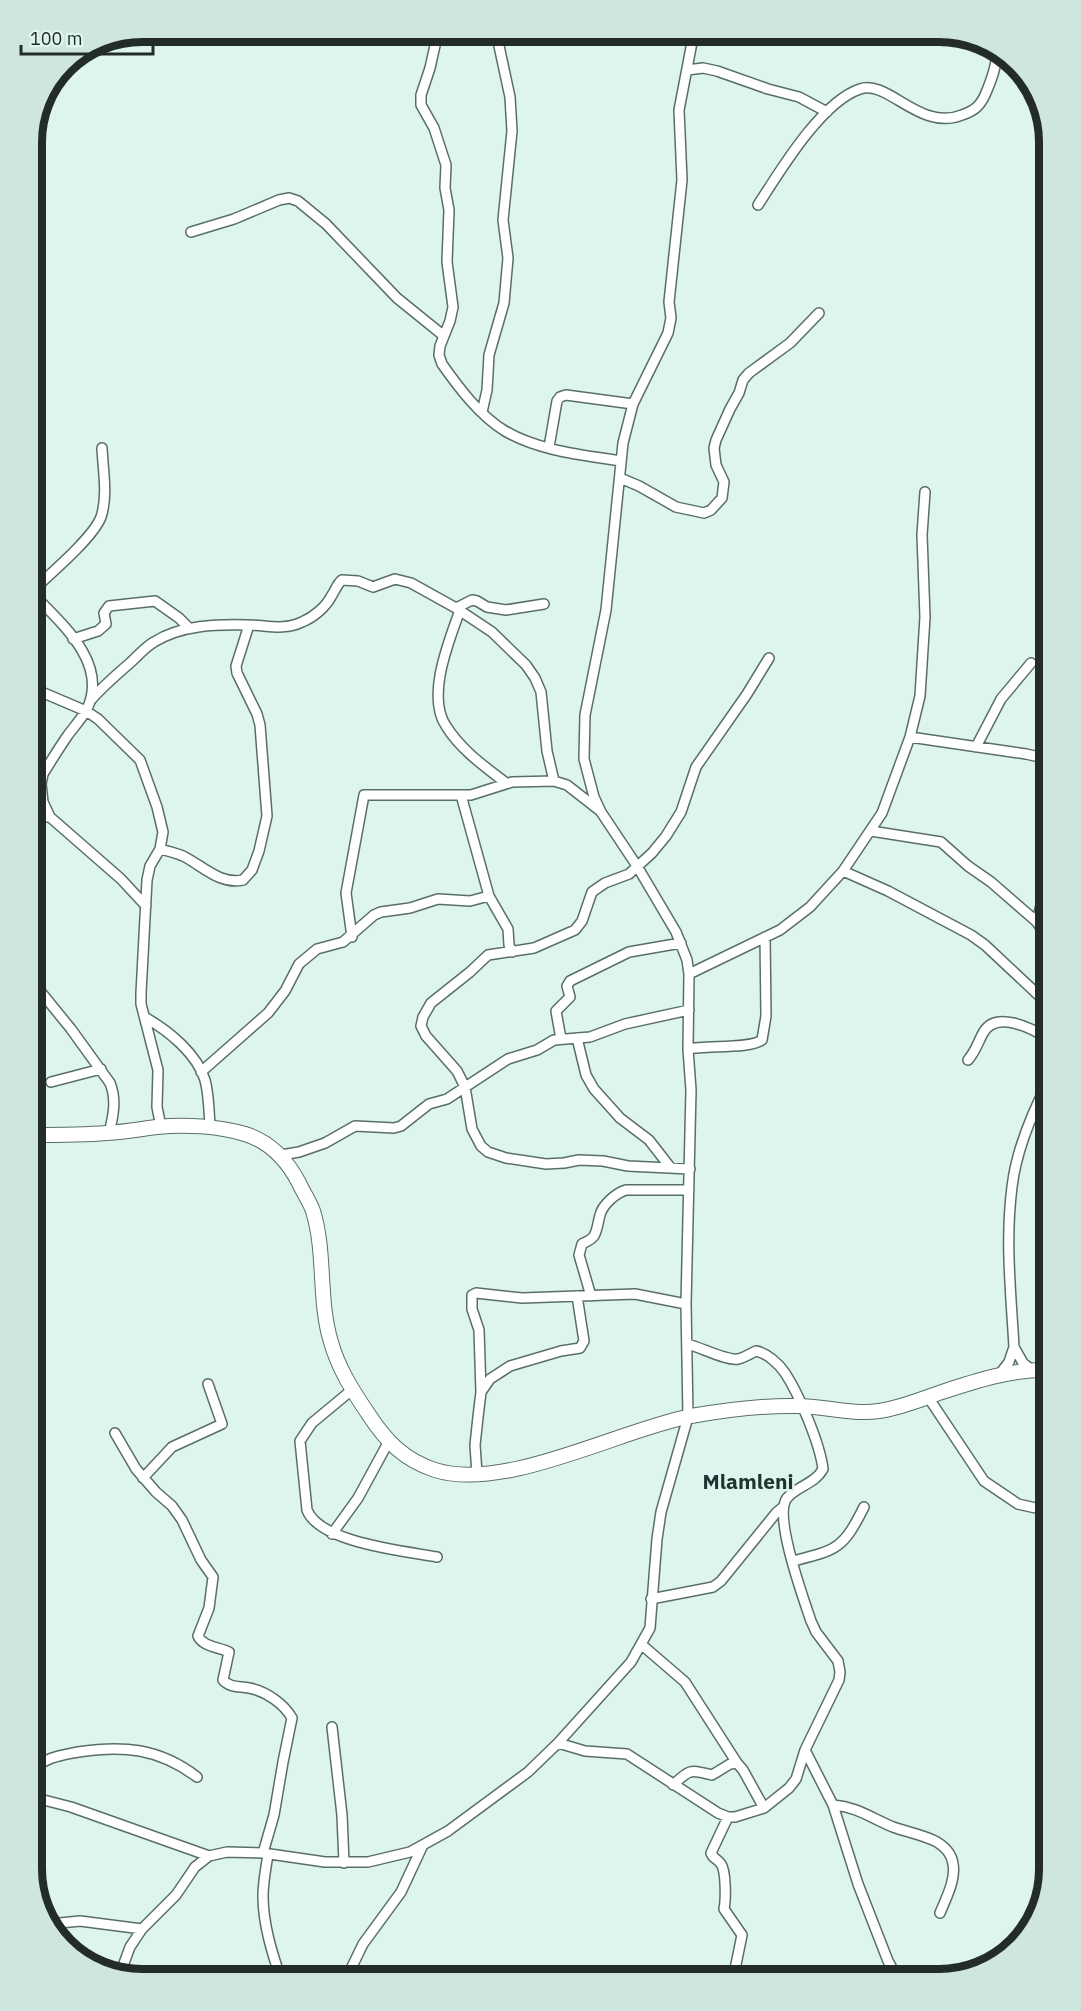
<svg xmlns="http://www.w3.org/2000/svg" width="1081" height="2011" viewBox="0 0 1081 2011" font-family="'IBM Plex Sans',sans-serif">
<style>
.lines{fill:none;stroke-linecap:round;stroke-linejoin:round}
.street-casing{stroke:#5a6e69;stroke-width:12}
.secondary-casing{stroke:#5a6e69;stroke-width:16}
.street{stroke:#fff;stroke-width:9}
.secondary{stroke:#fff;stroke-width:14}
.labels{text-anchor:middle;dominant-baseline:central;stroke-width:5;stroke-linejoin:round;paint-order:stroke}
.quarter-label{font-size:21px;font-weight:bold;fill:#21332f;stroke:#def5ef}
.rim{fill:none;stroke:#232c2a;stroke-width:8}
</style>
<rect width="100%" height="100%" fill="#def5ef"/>
<g class="lines">
<g class="street-casing">
<path id="street" d="M 438,32 L 430,68 L 421,95 L 421,105 L 434,128 L 446,165 L 445,188 L 449,210 L 447,262 L 453,307 L 450,321 L 440,346 L 439,355 L 442,364 C 459,388 480,416 505,431 C 539,451 583,455 621,461
M 687,70 L 703,68 L 717,71 L 768,89 L 799,97 L 827,112
M 758,205 C 780,171 821,102 860,89 C 888,79 920,132 962,115 C 974,111 980,106 985,95 C 991,81 997,66 997,51
M 191,232 L 234,219 L 279,200 L 289,198 L 298,201 L 326,224 L 397,298 L 444,336
M 482,412 L 487,390 L 489,355 L 504,303 L 508,258 L 503,220 L 512,131 L 510,97 L 496,32
M 549,447 L 557,401 L 560,397 L 566,395 L 633,404
M 620,478 L 639,486 L 676,507 L 704,513 L 711,510 L 722,498 L 724,482 L 716,465 L 714,448 L 716,440 L 730,409 L 739,393 L 743,380 L 749,373 L 790,343 L 819,313
M 32,591 C 49,575 93,538 101,517 C 108,496 103,470 102,448
M 32,593 C 61,623 109,663 87,709 C 82,718 74,727 68,735 C 59,748 51,761 43,774 L 41,784 L 43,802 L 50,817 L 121,879 L 146,906
M 456,608 L 472,600 L 477,601 L 487,607 L 506,610 L 544,604
M 460,610 C 449,641 426,696 446,726 C 461,750 484,766 506,783
M 73,639 L 98,631 L 106,624 L 104,613 L 109,606 L 155,601 L 179,618 L 189,628
M 32,688 L 86,711 L 98,719 L 140,760 L 157,807 L 163,832 L 160,849 L 150,866 L 147,880 L 141,993 L 141,1004 L 158,1070 L 157,1107 L 161,1127
M 90,701 C 102,687 116,675 130,663 C 138,656 145,647 154,642 C 181,625 217,624 248,625 C 267,625 283,631 302,622 C 314,617 326,607 332,595 C 336,589 337,584 342,580 L 358,581 L 373,587 L 395,579 L 411,583 L 456,608 L 492,632 L 526,665 L 535,678 L 541,692 L 547,751 L 554,781
M 910,737 L 1026,754 L 1049,759
M 976,747 L 1001,699 L 1031,663
M 32,817 L 50,817
M 871,831 L 941,842 L 968,866 L 991,882 L 1037,922 L 1043,932 L 1042,942 L 1049,955
M 160,849 C 168,851 176,853 183,856 C 203,866 220,885 243,880 L 252,870 L 259,851 L 267,816 L 260,725 L 257,714 L 237,673 L 236,666 L 249,625
M 843,871 L 888,891 L 971,935 L 985,945 L 1049,1005
M 489,896 L 508,929 L 509,945 L 512,952
M 1037,922 L 1049,871
M 352,937 L 346,893 L 364,795 L 471,795 L 512,782 L 554,781 L 567,785 L 599,810
M 689,974 L 780,930 L 810,907 L 843,871 L 882,813 L 910,737 L 920,696 L 925,617 L 922,535 L 925,492
M 32,981 L 71,1029 L 110,1083 C 117,1100 113,1117 109,1133
M 146,1018 C 169,1031 197,1054 205,1080 C 209,1095 209,1111 210,1127
M 577,1038 L 586,1075 L 594,1089 L 620,1118 L 649,1140 L 670,1167
M 561,1039 L 556,1011 L 570,997 L 567,986 L 570,981 L 629,952 L 681,943
M 688,1049 C 706,1045 750,1049 762,1040 L 766,1016 L 765,937
M 968,1060 C 975,1052 977,1045 982,1035 C 994,1008 1033,1029 1049,1039
M 201,1072 L 268,1013 L 285,991 L 299,964 L 317,949 L 343,942 L 374,915 L 381,912 L 410,908 L 438,899 L 470,901 L 489,896 L 461,795
M 51,1082 L 101,1069
M 281,1155 L 299,1152 L 325,1143 L 355,1126 L 394,1128 L 401,1126 L 429,1104 L 447,1099 L 508,1059 L 537,1050 L 554,1040 L 590,1037 L 625,1024 L 689,1010
M 690,1169 L 628,1166 L 603,1161 L 579,1160 L 564,1163 L 546,1164 L 506,1158 L 488,1152 L 481,1146 L 472,1129 L 465,1087 L 457,1071 L 426,1036 L 421,1026 L 423,1017 L 431,1003 L 470,972 L 488,955 L 534,948 L 575,930 L 582,921 L 592,892 L 605,883 L 629,874 L 652,853 L 666,836 L 681,812 L 696,767 L 747,694 L 769,658
M 591,1296 L 579,1255 L 582,1244 C 586,1242 591,1240 594,1236 C 598,1229 598,1220 601,1212 C 605,1203 616,1193 626,1190 L 689,1190
M 1014,1347 L 1023,1363 L 1032,1370
M 999,1375 L 1009,1362 L 1014,1347 C 1011,1294 1005,1241 1012,1187 C 1016,1152 1033,1111 1049,1080
M 353,1389 L 312,1423 L 300,1441 L 307,1510 C 320,1543 405,1551 437,1557
M 481,1392 L 479,1330 L 472,1309 L 472,1295 L 476,1293 L 522,1298 L 635,1294 L 686,1304
M 928,1397 L 984,1481 L 1018,1504 L 1049,1511
M 115,1433 L 136,1469 L 156,1492 L 172,1506 L 182,1520 L 201,1560 L 213,1577 L 209,1608 L 198,1636 C 203,1647 219,1647 229,1652 L 223,1680 C 230,1688 239,1686 249,1688 C 266,1691 284,1704 292,1718 L 283,1762 L 274,1815 L 263,1853
M 477,1474 L 475,1445 L 478,1417 L 481,1392 L 490,1379 L 510,1366 L 561,1351 L 580,1348 L 584,1341 L 577,1296
M 143,1478 L 172,1447 L 222,1424 L 208,1384
M 332,1534 L 358,1498 L 389,1441
M 793,1561 C 837,1550 843,1549 864,1507
M 651,1599 L 713,1587 L 721,1581 L 776,1513 L 783,1507
M 642,1645 L 685,1682 L 737,1763
M 332,1727 L 342,1815 L 344,1863
M 558,1743 L 585,1751 L 627,1754 L 718,1813 L 728,1817 L 735,1817 L 764,1808 L 789,1788 L 796,1779 L 805,1750 L 839,1680 L 840,1672 L 838,1661 L 816,1632 L 811,1621 C 804,1600 773,1516 787,1498 C 797,1486 815,1484 823,1469 C 820,1444 799,1394 785,1373 C 779,1364 767,1353 756,1351 C 751,1353 744,1358 738,1359 C 727,1361 700,1347 687,1344
M 805,1750 L 833,1805 L 858,1884 L 888,1961 L 898,1979
M 32,1770 C 47,1757 58,1756 78,1752 C 123,1745 159,1748 197,1777
M 673,1785 C 691,1768 690,1770 712,1775 L 730,1764 L 737,1763 L 743,1770 L 764,1808
M 32,1797 L 71,1807 L 209,1856
M 833,1805 C 858,1807 871,1818 893,1827 C 907,1832 924,1835 937,1842 C 945,1847 952,1855 953,1864 C 956,1880 946,1898 940,1913
M 728,1817 L 711,1853 C 713,1859 717,1858 721,1864 C 726,1871 726,1899 724,1909 L 742,1935 L 733,1979
M 268,1854 C 266,1868 263,1882 263,1896 C 263,1924 272,1953 281,1979
M 50,1924 L 80,1921 L 142,1929
M 120,1974 L 130,1947 L 142,1929 L 176,1895 L 195,1867 L 209,1856 L 227,1852 L 263,1853 L 325,1862 L 368,1862 L 410,1852 L 448,1831 L 528,1772 L 558,1743 L 631,1662 L 650,1628 L 657,1539 L 661,1512 L 688,1417 L 686,1304 L 691,1090 L 688,1049 L 689,974 L 687,960 L 676,932 L 637,866 L 601,812 L 594,797 L 584,759 L 585,715 L 606,610 L 623,443 L 633,404 L 668,333 L 671,318 L 669,302 L 682,180 L 679,110 L 694,32
M 346,1979 L 363,1944 L 401,1892 L 422,1847"/>
</g>
<g class="secondary-casing">
<path id="secondary" d="M 32,1135 C 57,1135 82,1135 107,1133 C 124,1132 141,1129 157,1127 C 185,1124 218,1126 245,1134 C 271,1142 287,1160 299,1183 C 303,1192 310,1202 313,1211 C 326,1253 318,1300 331,1342 C 338,1368 354,1393 369,1415 C 386,1441 404,1460 435,1470 C 505,1492 619,1430 691,1416 C 726,1410 762,1405 797,1406 C 825,1406 851,1415 879,1411 C 900,1408 919,1400 939,1393 C 975,1381 1011,1369 1049,1370"/>
</g>
<use href="#street" class="street"/>
<use href="#secondary" class="secondary"/>
</g>
<g class="labels">
<g class="quarter-label">
<text x="748" y="1481">Mlamleni</text>
</g>
</g>
<path d="M0 0H1081V2011H0ZM142 42H939A100 100 0 0 1 1039 142V1869A100 100 0 0 1 939 1969H142A100 100 0 0 1 42 1869V142A100 100 0 0 1 142 42Z" fill="#cfe5df" fill-rule="evenodd"/>
<path class="rim" d="M142 42H939A100 100 0 0 1 1039 142V1869A100 100 0 0 1 939 1969H142A100 100 0 0 1 42 1869V142A100 100 0 0 1 142 42Z"/>
<path d="M21 45v9h132v-9" fill="none" stroke="#232c2a" stroke-width="3"/>
<text x="30" y="45" font-size="18" fill="#232c2a" stroke="#def5ef" stroke-width="4.5" paint-order="stroke">100 m</text>
</svg>
